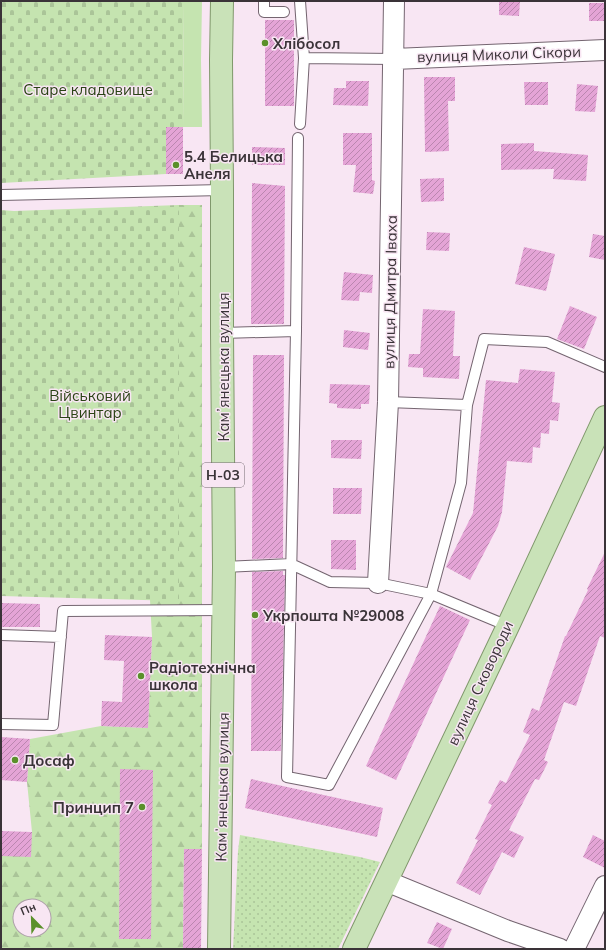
<svg xmlns="http://www.w3.org/2000/svg" width="606" height="950" viewBox="0 0 606 950" font-family="Mulish,sans-serif">
<style>
.green{fill:#c5e4b0}
.forest{fill:url(#forest-firs);fill-rule:evenodd}
.cemetery{fill:url(#cemetery-stones)}
.park{fill:url(#park-dots)}
.building{fill:url(#building-hatch)}
.lines{fill:none;stroke-linecap:round;stroke-linejoin:round}
.service-casing{stroke:#746570;stroke-width:12}
.minor-casing{stroke:#746570;stroke-width:22}
.primary-casing{stroke:#80986c;stroke-width:24}
.service{stroke:#fff;stroke-width:10}
.minor{stroke:#fff;stroke-width:20}
.primary{stroke:#c9e2b8;stroke-width:22}
.poi-dot{fill:#5a902a;stroke:#f8e6f3;stroke-width:1.5}
.labels{text-anchor:middle;dominant-baseline:central;stroke-width:3;stroke-linejoin:round;paint-order:stroke}
.shield{fill:#f8e6f3;stroke:#736970;stroke-width:1}
.shield-label{font-size:14px;font-weight:bold;fill:#3a3338}
.poi-label{font-size:15px;font-weight:bold;fill:#3a3338;stroke:#f8e6f3;text-anchor:start}
.street-label{font-size:15px;fill:#3a3338;stroke:#f8e6f3}
.park-label{font-size:15px;fill:#2a4315;stroke:#f8e6f3}
</style>
<defs>
<pattern id="forest-firs" width="22" height="20" patternUnits="userSpaceOnUse"><rect width="22" height="20" fill="#c5e4b0"/><path d="M5 1l3.5 6h-7zM16 11l3.5 6h-7z" fill="#aac498"/></pattern>
<pattern id="cemetery-stones" width="16" height="16" patternUnits="userSpaceOnUse"><rect width="16" height="16" fill="#c5e4b0"/><path d="M2 7V4a2 2 0 0 1 4 0v3zM10 15v-3a2 2 0 0 1 4 0v3z" fill="#aac498"/></pattern>
<pattern id="park-dots" width="8" height="8" patternUnits="userSpaceOnUse"><rect width="8" height="8" fill="#c5e4b0"/><path d="M2 2h.1M6 6h.1" fill="none" stroke="#aac498" stroke-width="1.8" stroke-linecap="round"/></pattern>
<pattern id="building-hatch" width="6" height="6" patternUnits="userSpaceOnUse"><rect width="6" height="6" fill="#e4a4d6"/><path d="M-1 1l2-2M0 6l6-6M5 7l2-2" fill="none" stroke="#ba86af"/></pattern>
</defs>
<rect width="100%" height="100%" fill="#f8e6f3"/>
<path class="green" d="M 184,1 L 202,1 L 201,60 L 202,127 L 183,127 Z"/>
<path class="forest" d="M 179,205 L 202,205 L 202,849 L 184,849 L 183,949 L 1,949 L 1,856 L 32,832 L 27,782 L 30,739 L 101,726 L 148,728 L 152,637 L 150,600 L 179,600 ZM 20,906 L 44,906 L 44,930 L 20,930 Z"/>
<path class="cemetery" d="M 1,1 L 184,1 L 183,127 L 166,128 L 166,174 L 1,183 Z
M 179,205 L 179,601 L 1,596 L 1,210 L 14,211 Z"/>
<path class="park" d="M 240,835 L 360,857 L 380,862 L 338,949 L 233,949 L 238,851 Z"/>
<path class="building" d="M 499,1 L 520,1 L 519,16 L 499,15 Z
M 589,3 L 605,3 L 605,21 L 589,21 Z
M 265,20 L 294,20 L 294,106 L 265,106 Z
M 424,77 L 455,77 L 455,101 L 448,101 L 449,151 L 425,152 Z
M 346,81 L 369,81 L 368,106 L 333,105 L 334,88 L 346,88 Z
M 524,82 L 548,82 L 548,105 L 525,105 Z
M 577,84 L 598,86 L 595,112 L 575,111 Z
M 166,127 L 183,127 L 183,174 L 166,174 Z
M 343,133 L 372,133 L 372,180 L 375,181 L 373,194 L 353,192 L 356,165 L 343,165 Z
M 534,143 L 534,151 L 588,155 L 586,181 L 553,179 L 554,169 L 501,170 L 501,144 Z
M 252,147 L 285,148 L 285,165 L 252,165 Z
M 444,178 L 444,201 L 421,202 L 420,179 Z
M 252,183 L 285,186 L 284,324 L 251,324 Z
M 427,232 L 450,233 L 449,251 L 426,250 Z
M 593,234 L 605,236 L 605,260 L 589,257 Z
M 524,247 L 555,254 L 546,291 L 515,284 Z
M 344,272 L 373,275 L 372,293 L 360,292 L 359,301 L 341,300 Z
M 570,306 L 597,317 L 584,349 L 557,339 Z
M 423,309 L 455,311 L 453,356 L 460,356 L 459,379 L 423,377 L 423,368 L 408,367 L 409,354 L 420,354 Z
M 344,330 L 370,333 L 368,350 L 343,347 Z
M 253,355 L 284,355 L 283,558 L 252,559 Z
M 520,369 L 555,372 L 552,402 L 560,403 L 558,421 L 550,420 L 549,434 L 541,433 L 540,448 L 533,447 L 532,463 L 507,461 L 502,512 L 498,526 L 470,580 L 446,567 L 473,513 L 486,380 L 518,383 Z
M 330,384 L 370,385 L 369,404 L 361,404 L 361,409 L 337,408 L 337,404 L 329,403 Z
M 331,440 L 362,440 L 361,459 L 331,458 Z
M 333,488 L 362,488 L 361,514 L 333,514 Z
M 331,540 L 356,540 L 356,570 L 331,569 Z
M 605,552 L 605,638 L 600,636 L 576,706 L 564,702 L 544,760 L 548,762 L 539,780 L 535,779 L 509,830 L 524,837 L 514,858 L 502,852 L 480,895 L 456,883 L 478,840 L 475,839 L 492,805 L 488,803 L 500,780 L 506,783 L 530,735 L 523,732 L 532,708 L 539,711 L 565,636 L 566,636 L 588,590 L 587,589 Z
M 283,571 L 283,575 L 285,575 L 281,751 L 251,751 L 252,572 Z
M 1,603 L 40,604 L 40,627 L 1,627 Z
M 440,606 L 470,620 L 396,780 L 366,766 Z
M 105,635 L 152,637 L 148,728 L 101,726 L 102,701 L 122,702 L 124,661 L 104,660 Z
M 1,737 L 30,739 L 27,782 L 1,780 Z
M 120,769 L 153,770 L 151,939 L 119,939 Z
M 251,779 L 383,808 L 377,837 L 245,808 Z
M 1,831 L 32,832 L 31,857 L 1,856 Z
M 593,835 L 605,841 L 605,868 L 583,857 Z
M 184,849 L 202,849 L 201,949 L 183,949 Z
M 437,922 L 452,929 L 443,949 L 427,943 Z"/>
<g class="lines">
<g class="service-casing">
<path id="service" d="M 264,1 L 264,12 L 284,12
M 300,1 L 304,58 L 300,124
M 304,58 L 394,59
M 298,138 L 296,331 L 287,777 L 329,785 L 431,594 L 461,483 L 467,405 L 484,339 L 547,342 L 605,367
M 1,195 L 222,190
M 222,333 L 296,331
M 388,402 L 467,405
M 224,567 L 291,564 L 330,582 L 378,583 L 431,594 L 508,626
M 1,635 L 61,637
M 1,724 L 53,725 L 63,611 L 224,610"/>
</g>
<g class="minor-casing">
<path id="minor" d="M 394,59 L 605,50
M 378,583 L 388,402 L 394,1
M 386,881 L 508,931 L 560,949
M 574,949 L 605,886"/>
</g>
<g class="primary-casing">
<path id="primary" d="M 219,949 L 224,567 L 222,333 L 222,190 L 221,60 L 222,1
M 354,949 L 508,626 L 605,417"/>
</g>
<use href="#service" class="service"/>
<use href="#minor" class="minor"/>
<use href="#primary" class="primary"/>
</g>
<g class="poi-dot">
<circle cx="265" cy="43" r="4"/>
<circle cx="176" cy="165" r="4"/>
<circle cx="255" cy="615" r="4"/>
<circle cx="141" cy="676" r="4"/>
<circle cx="15" cy="760" r="4"/>
<circle cx="142" cy="807" r="4"/>
</g>
<g class="labels">
<rect class="shield" x="202" y="463" width="42" height="24" rx="3"/>
<g class="shield-label">
<text x="223" y="475">Н-03</text>
</g>
<g class="poi-label">
<text x="273" y="43">Хлібосол</text>
<text x="184" y="156">5.4 Белицька<tspan x="184" dy="17">Анеля</tspan></text>
<text x="263" y="615">Укрпошта №29008</text>
<text x="149" y="667">Радіотехнічна<tspan x="149" dy="17">школа</tspan></text>
<text x="23" y="760">Досаф</text>
<text x="134" y="807" text-anchor="end">Принцип 7</text>
</g>
<g class="street-label">
<text transform="translate(499 54) rotate(-2)">вулиця Миколи Сікори</text>
<text transform="translate(390 292) rotate(-89)">вулиця Дмитра Іваха</text>
<text transform="translate(223 367) rotate(-90)">Камʼянецька вулиця</text>
<text transform="translate(480 683) rotate(-65)">вулиця Сковороди</text>
<text transform="translate(222 787) rotate(-89)">Камʼянецька вулиця</text>
</g>
<g class="park-label">
<text x="88" y="89">Старе кладовище</text>
<text x="90" y="395">Військовий<tspan x="90" dy="17">Цвинтар</tspan></text>
</g>
</g>
<rect width="606" height="950" fill="none" stroke="#3a3338" stroke-width="4"/>
<g transform="translate(32 918) rotate(337)"><circle r="19" fill="#f8e6f3" stroke="#ac9ea8"/>
<path d="M0-3L7 15L0 10L-7 15Z" fill="#5a902a"/>
<text y="-6" font-size="11" font-weight="bold" text-anchor="middle" fill="#3a3338">Пн</text>
</g>
</svg>
